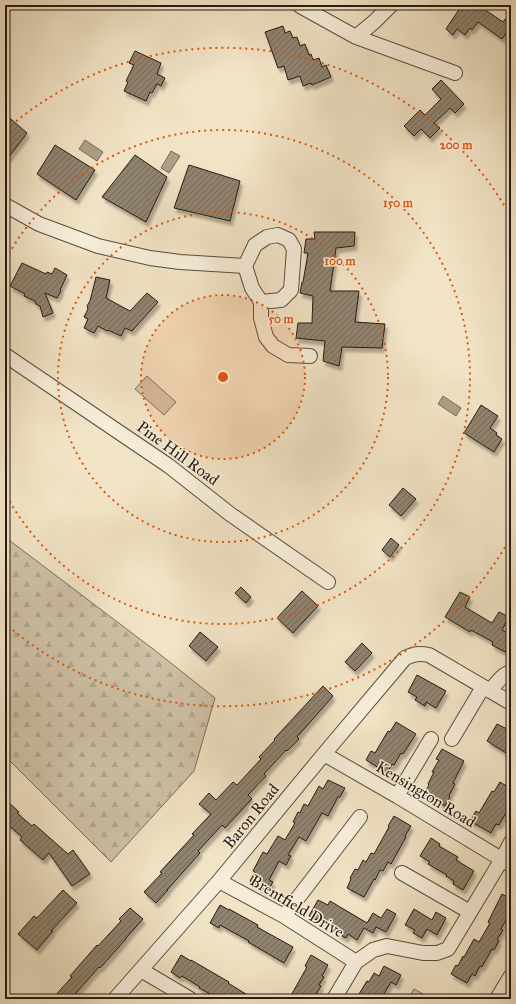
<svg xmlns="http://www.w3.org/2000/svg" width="516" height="1004" viewBox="0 0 516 1004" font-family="'IM FELL Great Primer',serif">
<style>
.green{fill:url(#green-dots);stroke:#7a6e5c}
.forest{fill:url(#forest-firs);stroke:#7a6e5c}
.pitch{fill:#cec1a7;stroke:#7a6e5c}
.water{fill:#ac9f88;stroke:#766a59}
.building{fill:url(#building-hatch);stroke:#251b12;filter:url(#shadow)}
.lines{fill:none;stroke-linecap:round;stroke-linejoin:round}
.minor-casing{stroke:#584d3f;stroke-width:16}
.minor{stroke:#f6edd9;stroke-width:14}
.ring{fill:none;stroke:#de560c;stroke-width:2;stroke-dasharray:2 4}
.labels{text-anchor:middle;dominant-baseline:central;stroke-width:3;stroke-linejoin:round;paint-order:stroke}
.street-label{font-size:16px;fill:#251b12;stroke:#f6edd9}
.centre{fill:#de560c;stroke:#f6edd9;stroke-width:2}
.ring-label{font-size:12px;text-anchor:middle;font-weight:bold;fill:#de560c;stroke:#f6edd9;stroke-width:3;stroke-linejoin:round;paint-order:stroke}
</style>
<defs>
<pattern id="green-dots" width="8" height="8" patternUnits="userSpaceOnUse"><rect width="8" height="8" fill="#cec1a7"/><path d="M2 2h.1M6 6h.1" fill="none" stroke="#b1a58f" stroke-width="1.8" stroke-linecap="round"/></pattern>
<pattern id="forest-firs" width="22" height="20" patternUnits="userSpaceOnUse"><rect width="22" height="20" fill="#cec1a7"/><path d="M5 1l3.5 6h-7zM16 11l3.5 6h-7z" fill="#b1a58f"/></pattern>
<pattern id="building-hatch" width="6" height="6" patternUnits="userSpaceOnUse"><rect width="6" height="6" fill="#8f836f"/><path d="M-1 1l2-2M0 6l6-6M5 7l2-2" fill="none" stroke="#756a5a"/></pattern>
<filter id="shadow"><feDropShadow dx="2.5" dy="4.5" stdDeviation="1" flood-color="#0004"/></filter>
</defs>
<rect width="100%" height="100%" fill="#f1e3c5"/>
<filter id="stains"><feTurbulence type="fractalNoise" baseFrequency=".005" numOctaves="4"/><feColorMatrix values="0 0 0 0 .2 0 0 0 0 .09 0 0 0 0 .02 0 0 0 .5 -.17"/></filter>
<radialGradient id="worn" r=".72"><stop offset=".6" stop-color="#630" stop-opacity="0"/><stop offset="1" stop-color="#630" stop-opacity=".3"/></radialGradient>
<path class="green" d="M 414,989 L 432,999 L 408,999 Z"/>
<path class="forest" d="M 5,537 L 157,652 L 215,698 L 194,771 L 111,862 L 5,756 Z"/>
<path class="pitch" d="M 147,376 L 176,402 L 164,415 L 135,389 Z"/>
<path class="water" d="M 85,140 L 103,152 L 97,161 L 79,149 Z
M 171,151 L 180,156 L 169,173 L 161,168 Z
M 443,396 L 461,408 L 456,416 L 438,404 Z"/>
<path class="building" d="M 462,5 L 478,5 L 503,22 L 505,19 L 511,23 L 511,26 L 502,39 L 478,22 L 472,30 L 470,28 L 465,35 L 457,29 L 453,35 L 446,29 Z
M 283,26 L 285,33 L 290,31 L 293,38 L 297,37 L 300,46 L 305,44 L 309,55 L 311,54 L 313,60 L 319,58 L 322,67 L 326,65 L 331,77 L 312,85 L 311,83 L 303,86 L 300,76 L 288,80 L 284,66 L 278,68 L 265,32 Z
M 135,51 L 161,63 L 157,74 L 165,78 L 161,86 L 157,84 L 152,93 L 150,92 L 146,101 L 124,91 L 128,82 L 126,81 L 134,65 L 129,63 Z
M 441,80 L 464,104 L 455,113 L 450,108 L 434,123 L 440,128 L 430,138 L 421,129 L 414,136 L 404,126 L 420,110 L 425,115 L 441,99 L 432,89 Z
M 5,114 L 27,133 L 5,162 Z
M 55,145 L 95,170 L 76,200 L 37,174 Z
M 135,155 L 167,177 L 146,222 L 102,197 Z
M 189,165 L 240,181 L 230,221 L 174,208 Z
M 314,232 L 355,232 L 354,246 L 336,248 L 330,291 L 359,291 L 355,322 L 385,324 L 382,348 L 342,347 L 339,366 L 323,361 L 325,341 L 296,338 L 298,323 L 312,323 L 313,296 L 300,293 L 302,282 L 303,282 L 308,253 L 304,253 L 306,239 L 315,239 Z
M 22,263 L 46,274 L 47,272 L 52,274 L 55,268 L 67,275 L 60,290 L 61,291 L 57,298 L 45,293 L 53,313 L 43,317 L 40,306 L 36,304 L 35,301 L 24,296 L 25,294 L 10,286 Z
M 96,277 L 110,280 L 106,298 L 130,311 L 147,293 L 158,302 L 132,331 L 125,328 L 121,336 L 108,330 L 107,331 L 98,326 L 94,333 L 84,328 L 88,319 L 84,317 L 88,309 L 87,306 L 90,301 Z
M 481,405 L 498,416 L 490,428 L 497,433 L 496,435 L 502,439 L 494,452 L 464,433 Z
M 403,488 L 416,499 L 401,516 L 389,505 Z
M 391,538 L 399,545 L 390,557 L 382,550 Z
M 241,587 L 251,597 L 246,603 L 235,593 Z
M 302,591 L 318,606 L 293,633 L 277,618 Z
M 460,592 L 470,597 L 465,607 L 492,623 L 499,612 L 509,617 L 502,630 L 511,635 L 511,641 L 505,652 L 492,645 L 493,642 L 471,630 L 470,632 L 445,617 Z
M 200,632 L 218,647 L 206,661 L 189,646 Z
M 362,643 L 372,653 L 355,671 L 345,662 Z
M 417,675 L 446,691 L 436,708 L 426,702 L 425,706 L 415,700 L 417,697 L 408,692 Z
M 323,686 L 333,696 L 297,737 L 299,739 L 287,751 L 286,750 L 264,774 L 266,776 L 248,795 L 252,799 L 225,828 L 222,825 L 198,851 L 200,853 L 167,890 L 168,890 L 156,903 L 144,892 L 162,873 L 160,872 L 194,835 L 192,834 L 211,814 L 199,804 L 209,793 L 216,800 L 233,782 L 237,785 L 261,759 L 259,757 L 275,740 L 274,739 Z
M 396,722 L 416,734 L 403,754 L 401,753 L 394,765 L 392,764 L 387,773 L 366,760 L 371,751 L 375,753 L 388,731 L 390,732 Z
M 497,724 L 511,731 L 511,756 L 487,741 Z
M 442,749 L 464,761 L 453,783 L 455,784 L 449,796 L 450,797 L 445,806 L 424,794 L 429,785 L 428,784 L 434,772 L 432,772 L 439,760 L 436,759 Z
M 328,780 L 345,788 L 340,797 L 338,797 L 328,816 L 322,813 L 306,841 L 299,837 L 288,855 L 291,856 L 286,865 L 279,861 L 269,880 L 273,882 L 267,892 L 250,881 L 255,872 L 253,871 L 263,852 L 267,854 L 278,836 L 285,840 L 295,823 L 293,822 L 298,812 L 300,813 L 304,804 L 308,806 L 319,786 L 323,789 Z
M 500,782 L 511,789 L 511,809 L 508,815 L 506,813 L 499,825 L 496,824 L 491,833 L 470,821 L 476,811 L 479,813 L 492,791 L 494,792 Z
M 5,799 L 19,812 L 17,813 L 32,826 L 34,824 L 68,854 L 73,850 L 90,874 L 72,886 L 49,853 L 43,860 L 20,840 L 22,837 L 5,822 Z
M 394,816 L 411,826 L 405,836 L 406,837 L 391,864 L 388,862 L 383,871 L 380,870 L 375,880 L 374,879 L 364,897 L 347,888 L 351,879 L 350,878 L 355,869 L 358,870 L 363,860 L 366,862 L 371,853 L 374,854 L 389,827 L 388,826 Z
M 431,838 L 440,844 L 439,846 L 458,857 L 456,860 L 474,871 L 463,890 L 453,884 L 454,881 L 446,876 L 447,875 L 428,864 L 430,862 L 420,856 Z
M 63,890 L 77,903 L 51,931 L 53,931 L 37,950 L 18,934 L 34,916 L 37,918 Z
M 502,894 L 511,899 L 511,911 L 501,929 L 503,930 L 497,940 L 499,941 L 494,950 L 492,949 L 482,967 L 480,966 L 475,976 L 472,974 L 467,983 L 451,974 L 456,965 L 458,966 L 463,956 L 464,957 L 474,939 L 479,942 L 490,923 L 488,922 Z
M 318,900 L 328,905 L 330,901 L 367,923 L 373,913 L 381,918 L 387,909 L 396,914 L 386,932 L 376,927 L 373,933 L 364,928 L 357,940 L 348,934 L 346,938 L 337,933 L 339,929 L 320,918 L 319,921 L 309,916 Z
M 220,905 L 229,910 L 229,909 L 258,925 L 257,927 L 293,947 L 284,963 L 248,942 L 249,941 L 220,925 L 219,928 L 210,923 Z
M 130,908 L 143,919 L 126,938 L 126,939 L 100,968 L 99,967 L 76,993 L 77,994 L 72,999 L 52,999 L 72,977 L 70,976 L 97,945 L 98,946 L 121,921 L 119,919 Z
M 414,909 L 432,920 L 436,912 L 446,918 L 437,935 L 427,929 L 422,938 L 413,933 L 415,930 L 405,925 Z
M 181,955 L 191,961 L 191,960 L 229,982 L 228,983 L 254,999 L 220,999 L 199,988 L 200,987 L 182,976 L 180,978 L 171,972 Z
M 311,955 L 328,965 L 322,976 L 324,977 L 319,985 L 321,986 L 313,999 L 289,999 L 307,967 L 305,966 Z
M 384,966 L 401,975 L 396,985 L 391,982 L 381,999 L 356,999 L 367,981 L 369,982 L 374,973 L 379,976 Z"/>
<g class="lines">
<g class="minor-casing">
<path id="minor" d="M 300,6 L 356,37 L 455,73
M 356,37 L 374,22 L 391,5
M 5,205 L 39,224 L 98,246 L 150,258 L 180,262 L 245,266 L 255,245 L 267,237 L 278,235 L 289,240 L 294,249 L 291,290 L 281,300 L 261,302 L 252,288 L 245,266
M 261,302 L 261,318 L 266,337 L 273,346 L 288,355 L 310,356
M 5,355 L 169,466 L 230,514 L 328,582
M 490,691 C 496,684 502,674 511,672
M 452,739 L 483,687
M 324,754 L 397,796 L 511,865
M 397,796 L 431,739
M 402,873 L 470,912
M 219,881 L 284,916 L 356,962
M 284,916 L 360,817
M 141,970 L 190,999
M 115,999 L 219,881 L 324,754 L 405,658 C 414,654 419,653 429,655 L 511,703
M 334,999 L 356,962 L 373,950 L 387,946 L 423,953 L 437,953 L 448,949 L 502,859 L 511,842
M 497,999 L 511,976"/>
</g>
<use href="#minor" class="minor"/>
</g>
<circle cx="223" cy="377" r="82" fill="#de560c" fill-opacity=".12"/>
<g class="ring">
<circle cx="223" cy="377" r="82"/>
<circle cx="223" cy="377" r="165"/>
<path d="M6 259A247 247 0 1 1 6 495"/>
<path d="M511 537A329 329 0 0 1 7 625M7 129A329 329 0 0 1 511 217"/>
</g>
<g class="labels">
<g class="street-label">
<text transform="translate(178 453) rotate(36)">Pine Hill Road</text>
<text transform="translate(426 794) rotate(31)">Kensington Road</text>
<text transform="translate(251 816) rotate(-51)">Baron Road</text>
<text transform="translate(297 906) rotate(31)">Brentfield Drive</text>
</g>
</g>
<circle cx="223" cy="377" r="6" class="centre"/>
<g class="ring-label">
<text x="456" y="149">200 m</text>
<text x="398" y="207">150 m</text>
<text x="340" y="265">100 m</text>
<text x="281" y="323">50 m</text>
</g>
<rect width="516" height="1004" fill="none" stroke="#f1e3c5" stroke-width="20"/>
<rect x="6" y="6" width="504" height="992" fill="none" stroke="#251b12" stroke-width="2"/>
<rect x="10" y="10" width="496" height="984" fill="none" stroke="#251b12"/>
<rect width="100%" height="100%" filter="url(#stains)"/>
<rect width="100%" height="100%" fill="url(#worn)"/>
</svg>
